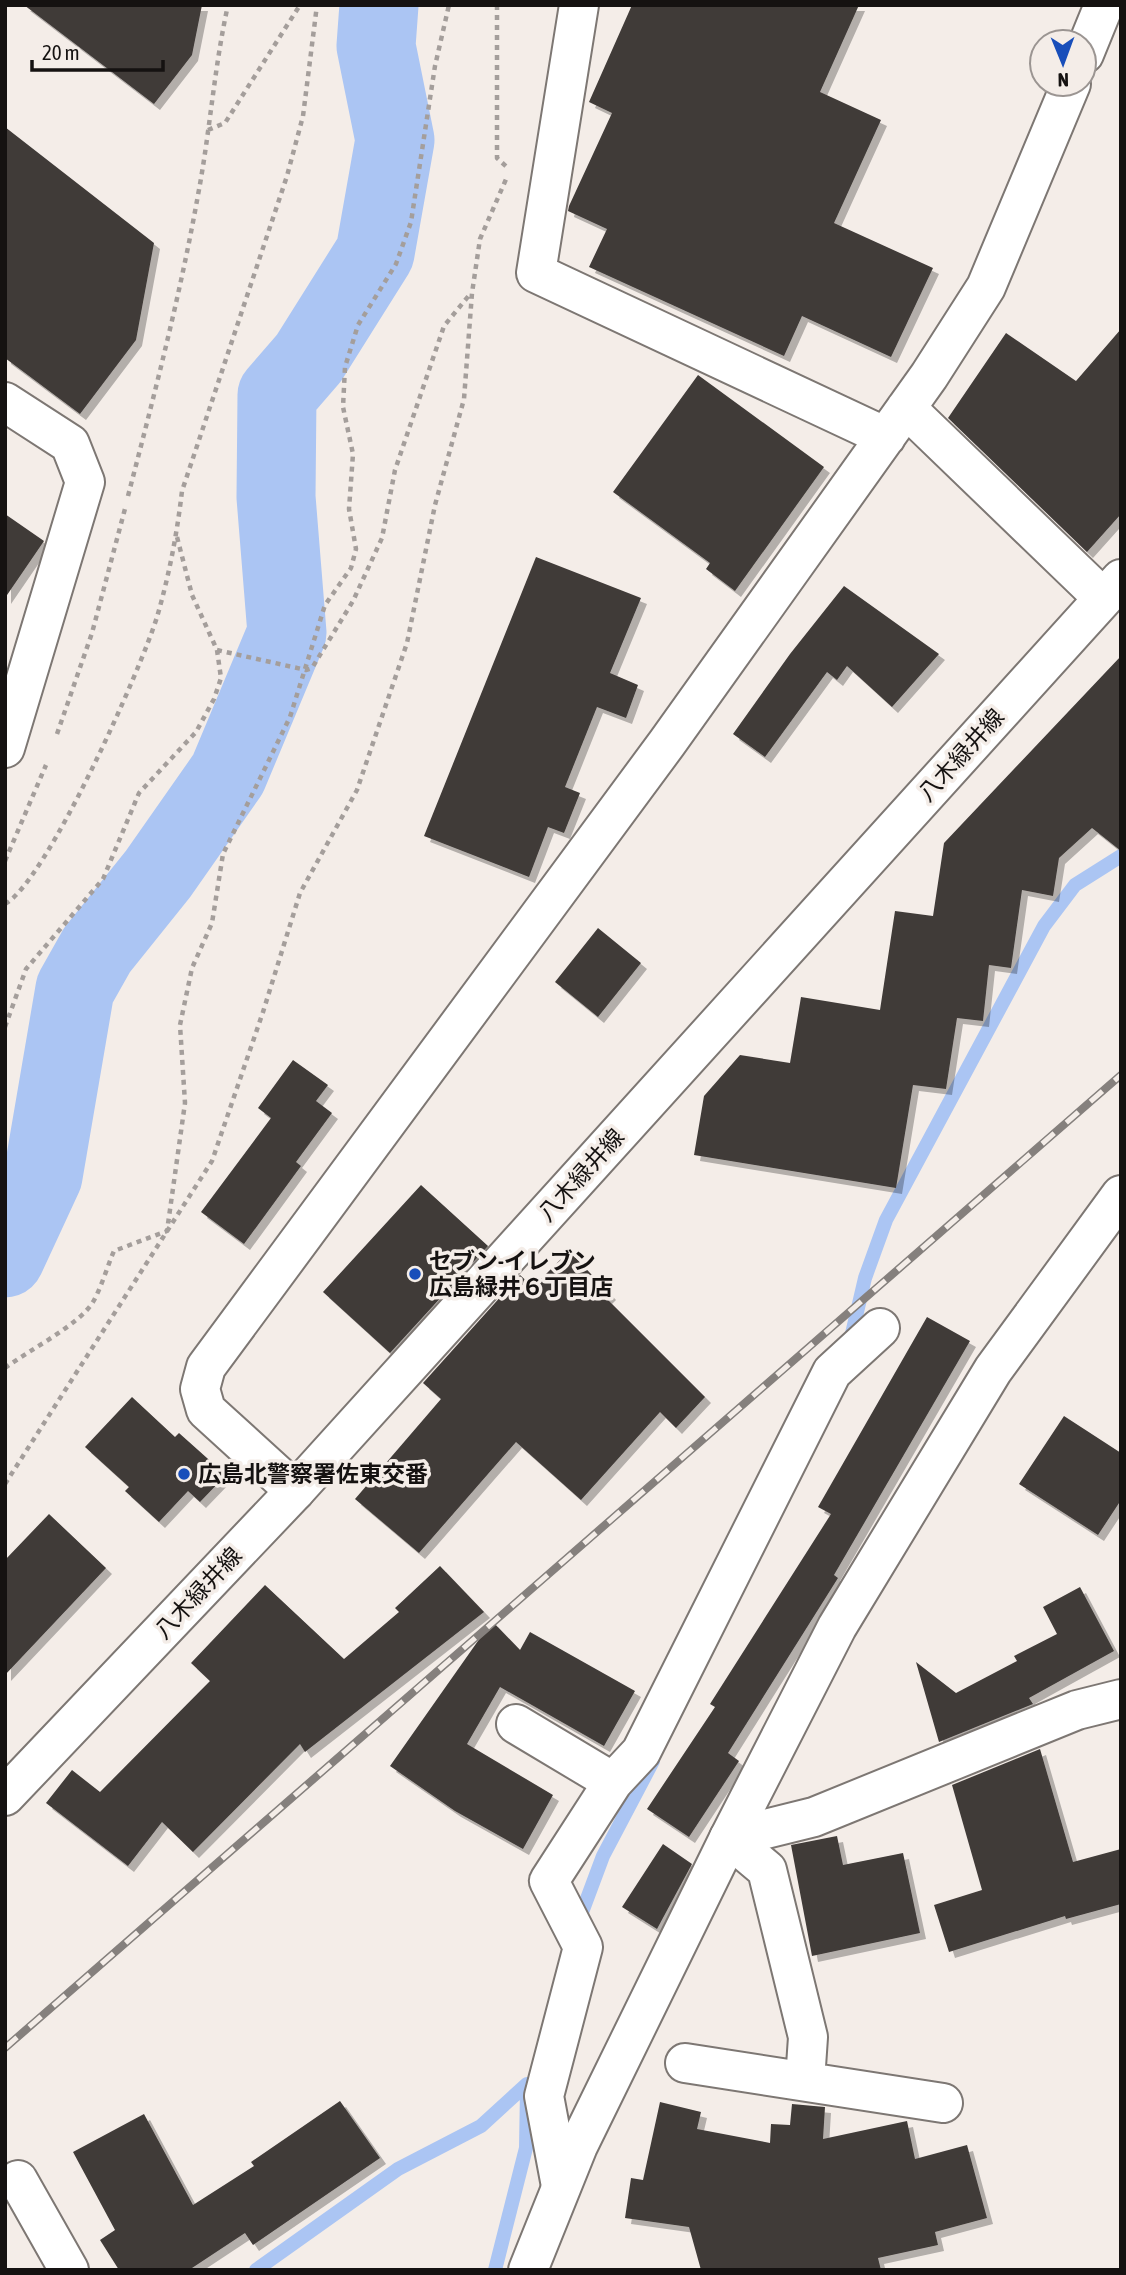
<svg xmlns="http://www.w3.org/2000/svg" width="1126" height="2275" viewBox="0 0 1126 2275" font-family="'Asap Condensed','Noto Sans JP',sans-serif">
<style>
.lines{fill:none;stroke-linecap:round;stroke-linejoin:round}
.stream{stroke:#abc5f3;stroke-width:14}
.river{stroke:#abc5f3;stroke-width:79}
.building{fill:#403b38;filter:url(#shadow)}
.street-casing{stroke:#7d7773;stroke-width:42}
.secondary-casing{stroke:#7d7773;stroke-width:42}
.path{stroke:#a49e9b;stroke-width:4.5;stroke-dasharray:5 5;stroke-linecap:butt}
.street{stroke:#fff;stroke-width:38}
.secondary{stroke:#fff;stroke-width:38}
.rail-casing{stroke:#85807d;stroke-width:8}
.rail{stroke:#f4ede8;stroke-width:5;stroke-dasharray:16;stroke-linecap:butt}
.poi-dot{fill:#184eba;stroke:#f4ede8;stroke-width:2.5}
.labels{text-anchor:middle;dominant-baseline:central;stroke-width:7;stroke-linejoin:round;paint-order:stroke}
.street-label{font-size:23px;fill:#151211;stroke:#f4ede8}
.poi-label{font-size:23px;font-weight:bold;fill:#151211;stroke:#f4ede8;text-anchor:start}
</style>
<defs>
<filter id="shadow"><feDropShadow dx="6" dy="6" stdDeviation="0" flood-color="#0004"/></filter>
</defs>
<rect width="100%" height="100%" fill="#f4ede8"/>
<g class="lines">
<path class="stream" d="M 850,1342 L 865,1278 L 886,1220 L 1044,926 L 1075,885 L 1121,856
M 578,1923 L 603,1856 L 653,1761
M 256,2270 L 398,2169 L 481,2126 L 527,2084
M 495,2270 L 526,2148 L 527,2089"/>
<path class="river" d="M 5,1258 L 43,1176 L 75,989 L 97,950 L 158,874 L 228,774 L 287,633 L 276,497 L 277,395 L 309,358 L 375,253 L 395,140 L 376,46 L 379,5"/>
</g>
<path class="building" d="M 24,5 L 202,5 L 192,55 L 154,104 Z
M 632,5 L 859,5 L 820,92 L 881,120 L 834,223 L 933,268 L 891,357 L 802,316 L 784,356 L 589,267 L 607,229 L 568,211 L 569,206 L 612,113 L 589,102 Z
M 5,127 L 154,243 L 136,340 L 80,414 L 5,358 Z
M 1121,329 L 1121,514 L 1087,552 L 948,418 L 1006,333 L 1076,381 Z
M 698,375 L 824,467 L 735,591 L 706,569 L 710,563 L 613,492 Z
M 5,514 L 44,541 L 5,598 Z
M 536,557 L 641,598 L 610,673 L 638,685 L 626,718 L 597,707 L 565,787 L 580,793 L 564,833 L 548,827 L 529,877 L 424,836 Z
M 844,586 L 939,654 L 892,707 L 847,666 L 837,680 L 827,672 L 765,757 L 733,734 L 790,654 Z
M 1121,656 L 1121,851 L 1092,828 L 1059,858 L 1053,896 L 1022,890 L 1011,968 L 989,965 L 983,1021 L 957,1018 L 946,1089 L 913,1085 L 896,1188 L 694,1155 L 704,1096 L 740,1055 L 790,1063 L 801,997 L 880,1010 L 895,911 L 933,916 L 944,843 Z
M 598,928 L 641,963 L 598,1017 L 555,982 Z
M 293,1060 L 328,1085 L 316,1101 L 332,1113 L 296,1162 L 301,1166 L 244,1244 L 201,1212 L 271,1118 L 258,1108 Z
M 421,1185 L 488,1246 L 390,1353 L 323,1292 Z
M 569,1251 L 610,1294 L 606,1298 L 705,1397 L 676,1428 L 660,1412 L 581,1500 L 516,1442 L 419,1553 L 355,1499 L 441,1399 L 423,1383 L 520,1275 L 533,1287 Z
M 927,1317 L 970,1341 L 834,1575 L 838,1578 L 728,1753 L 739,1761 L 689,1837 L 647,1809 L 715,1707 L 710,1704 L 831,1514 L 818,1507 Z
M 132,1397 L 175,1437 L 179,1433 L 226,1475 L 200,1502 L 188,1491 L 159,1522 L 125,1491 L 129,1487 L 85,1447 Z
M 1064,1416 L 1121,1453 L 1121,1500 L 1098,1535 L 1019,1484 Z
M 49,1514 L 106,1568 L 5,1675 L 5,1560 Z
M 440,1566 L 484,1612 L 305,1752 L 300,1744 L 193,1852 L 162,1822 L 128,1866 L 46,1803 L 72,1770 L 100,1792 L 210,1681 L 191,1663 L 265,1585 L 344,1659 L 399,1612 L 395,1608 Z
M 1080,1587 L 1114,1651 L 1029,1698 L 1033,1704 L 939,1742 L 916,1662 L 956,1693 L 1017,1661 L 1014,1656 L 1057,1634 L 1043,1607 Z
M 492,1621 L 520,1650 L 530,1632 L 635,1691 L 604,1746 L 500,1687 L 467,1744 L 553,1795 L 523,1849 L 455,1811 L 390,1766 Z
M 1040,1749 L 1073,1862 L 1121,1849 L 1121,1904 L 1066,1919 L 1065,1916 L 949,1952 L 934,1905 L 982,1890 L 952,1785 Z
M 837,1836 L 843,1865 L 903,1853 L 920,1933 L 812,1956 L 791,1845 Z
M 663,1844 L 692,1864 L 657,1929 L 622,1907 Z
M 340,2101 L 380,2158 L 253,2245 L 245,2233 L 189,2270 L 119,2270 L 100,2240 L 115,2230 L 73,2152 L 144,2114 L 193,2205 L 254,2166 L 251,2162 Z
M 660,2102 L 701,2112 L 697,2129 L 770,2143 L 771,2124 L 790,2125 L 792,2104 L 825,2107 L 823,2139 L 907,2121 L 915,2159 L 967,2145 L 987,2218 L 935,2232 L 938,2245 L 878,2258 L 881,2270 L 701,2270 L 689,2227 L 625,2218 L 631,2178 L 643,2180 Z"/>
<g class="lines">
<g class="street-casing">
<path id="street" d="M 579,5 L 536,273 L 886,437
M 1084,54 L 1104,5
M 5,402 L 70,444 L 85,482 L 5,748
M 906,408 L 1103,598
M 295,1491 L 206,1410 L 200,1389 L 206,1367 L 667,743 L 929,376 L 986,287 L 1071,84
M 516,1724 L 613,1782
M 729,1838 L 814,1817 L 1077,1710 L 1121,1699
M 729,1838 L 767,1870 L 808,2037 L 805,2081
M 685,2063 L 943,2103
M 18,2180 L 69,2270
M 561,2186 L 544,2096 L 583,1947 L 549,1881 L 613,1782 L 641,1752 L 832,1372 L 880,1328"/>
</g>
<g class="secondary-casing">
<path id="secondary" d="M 5,1796 L 295,1491 L 1121,579
M 528,2270 L 578,2146 L 729,1838 L 837,1627 L 993,1370 L 1121,1195"/>
</g>
<path class="path" d="M 497,5 L 497,158 L 509,169
M 208,130 L 225,123 L 300,5
M 128,496 C 154,396 180,296 198,195 C 210,132 214,68 228,5
M 217,650 L 306,670 L 312,668 L 353,601 L 382,538 L 395,470 L 444,326 L 471,293
M 57,734 L 92,633 L 126,505
M 5,861 L 46,765
M 5,904 C 47,881 141,669 157,617 C 169,576 177,534 182,491 L 287,176 L 303,116 L 317,5
M 5,1027 L 26,969 L 103,879 L 139,793 L 196,732 L 214,699 L 221,678 L 217,650 L 192,595 L 177,537
M 5,1368 C 29,1350 79,1325 93,1302 C 102,1286 107,1267 114,1251 L 167,1231 L 185,1103 L 180,1025 L 192,968 L 212,923 L 223,854 L 290,717 L 325,605 L 351,568 L 356,549 L 349,509 L 353,454 L 343,407 L 345,367 L 358,325 L 396,264 L 411,222 L 435,66 L 449,5
M 5,1484 L 212,1161 L 263,1012 L 300,893 L 357,790 L 407,643 L 435,505 L 464,399 L 472,293 L 480,239 L 507,177"/>
<use href="#street" class="street"/>
<use href="#secondary" class="secondary"/>
<g class="rail-casing">
<path id="rail" d="M 5,2048 L 1121,1075"/>
</g>
<use href="#rail" class="rail"/>
</g>
<g class="poi-dot">
<circle cx="415" cy="1274" r="7"/>
<circle cx="184" cy="1474" r="7"/>
</g>
<g class="labels">
<g class="street-label">
<text transform="translate(961 755) rotate(-48)">八木緑井線</text>
<text transform="translate(581 1175) rotate(-48)">八木緑井線</text>
<text transform="translate(198 1593) rotate(-47)">八木緑井線</text>
</g>
<g class="poi-label">
<text x="429" y="1261">セブン‐イレブン<tspan x="429" dy="26">広島緑井６丁目店</tspan></text>
<text x="198" y="1474">広島北警察署佐東交番</text>
</g>
</g>
<rect width="1126" height="2275" fill="none" stroke="#151211" stroke-width="14"/>
<g transform="translate(1063 63) rotate(179)"><circle r="33" fill="#f4ede8" stroke="#9b9592" stroke-width="2"/>
<path d="M0-5L12 26L0 18L-12 26Z" fill="#184eba"/>
<text y="-10" font-size="19" font-weight="bold" text-anchor="middle" fill="#151211">N</text>
</g>
<path d="M32 60v10h131v-10" fill="none" stroke="#151211" stroke-width="3.5"/>
<text x="42" y="60" font-size="21" fill="#151211" stroke="#f4ede8" stroke-width="5" paint-order="stroke">20 m</text>
</svg>
